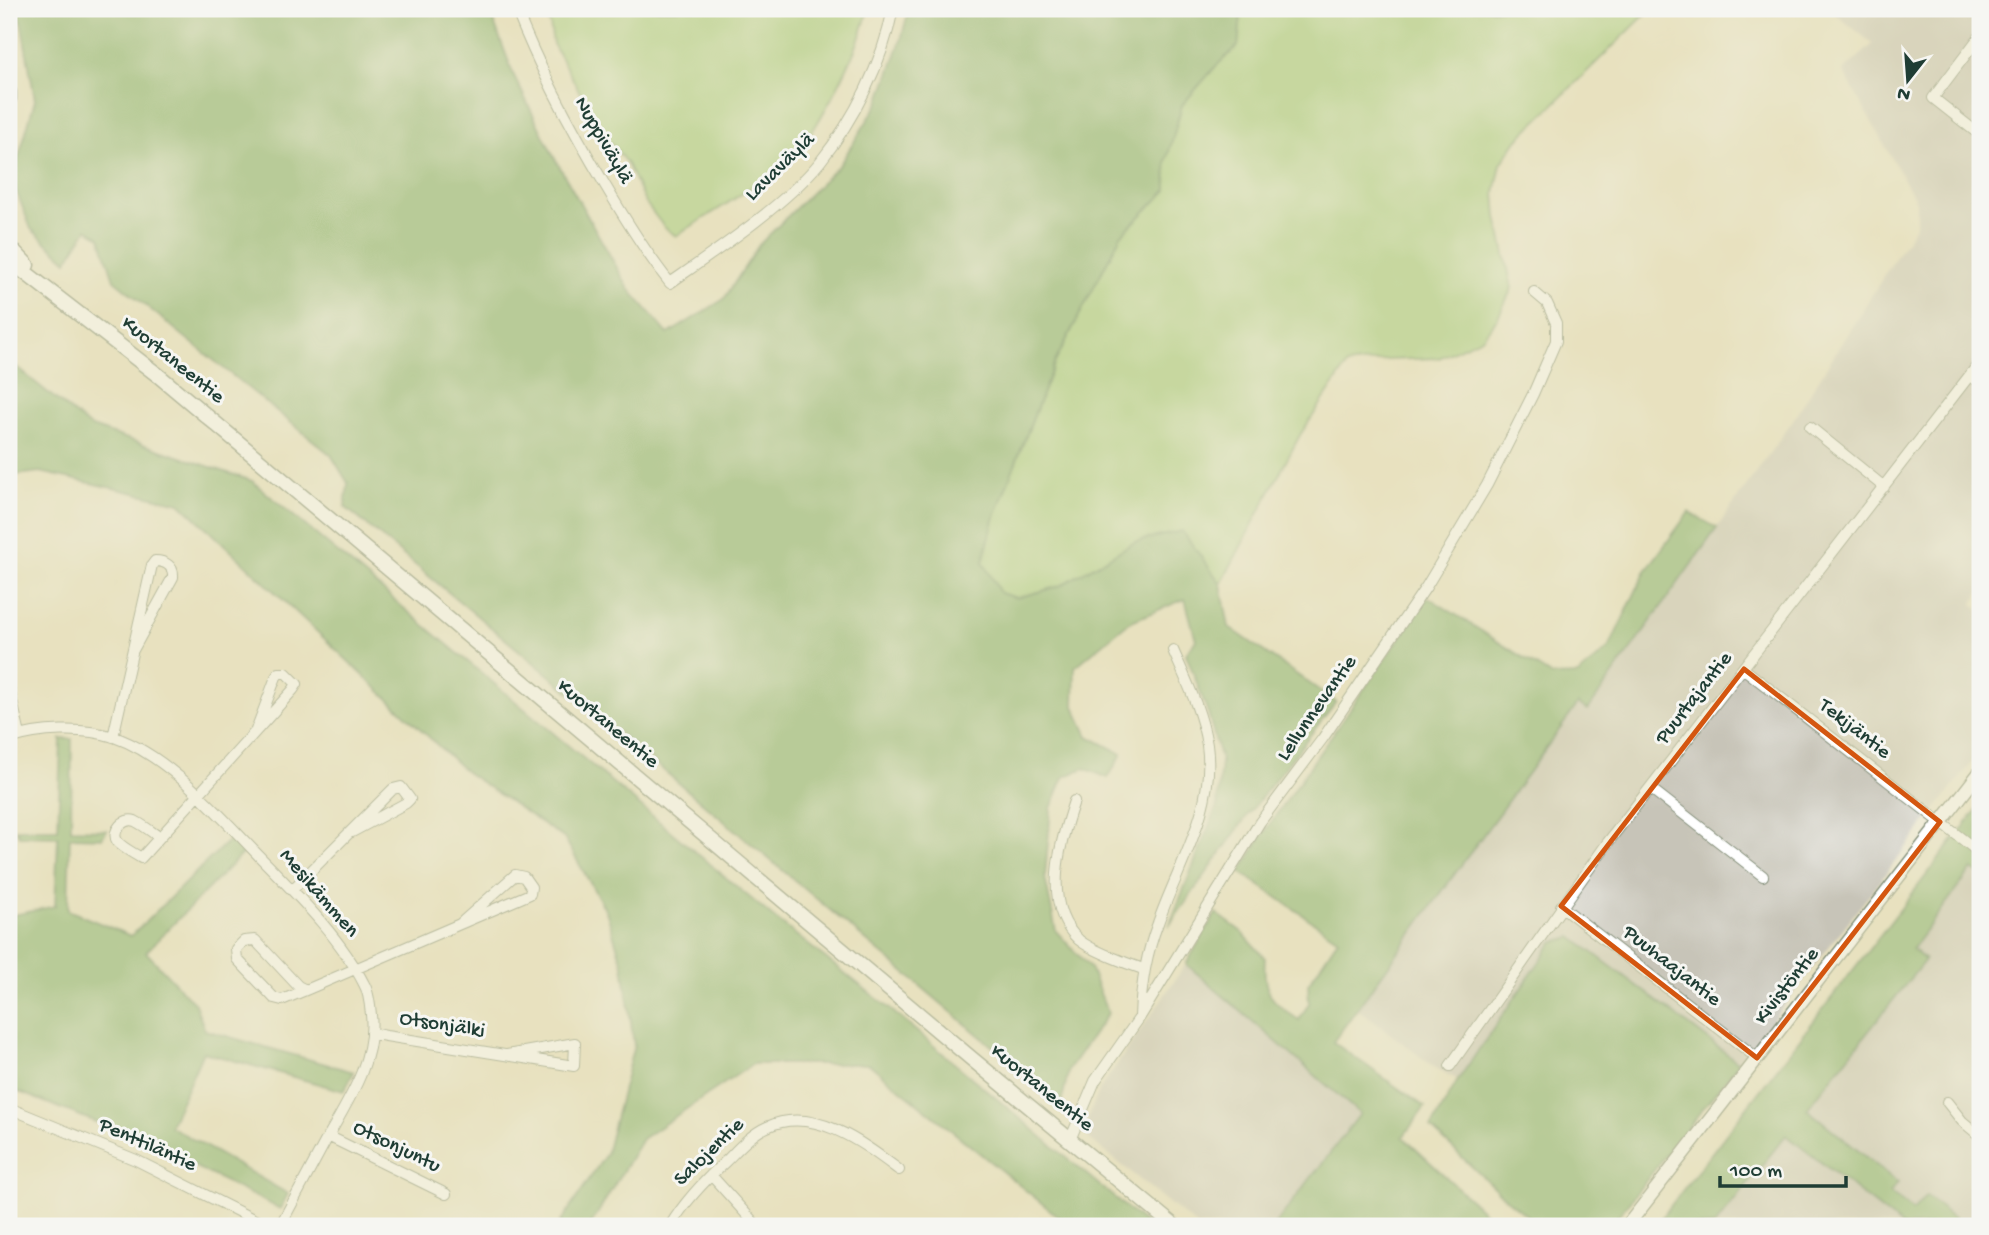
<svg xmlns="http://www.w3.org/2000/svg" width="1989" height="1235" viewBox="0 0 1989 1235" font-family="'Gochi Hand',sans-serif">
<style>
.industrial{fill:#c7c4b8}
.green{fill:#9fcb78;stroke:#5f8456;stroke-width:2}
.forest{fill:#7faf68;stroke:#4f764e;stroke-width:2}
.lines{fill:none;stroke-linecap:round;stroke-linejoin:round}
.minor-casing{stroke:#848f7a;stroke-width:12}
.major-casing{stroke:#848f7a;stroke-width:15}
.highway-casing{stroke:#848f7a;stroke-width:17}
.minor{stroke:#fff;stroke-width:10}
.major{stroke:#fff;stroke-width:12}
.highway{stroke:#fff;stroke-width:14}
.marked{fill:none;stroke:#d45610;stroke-width:5;stroke-linejoin:round}
.labels{text-anchor:middle;dominant-baseline:central;stroke-width:6;stroke-linejoin:round;paint-order:stroke}
.street-label{font-size:21px;fill:#1f3d34;stroke:#f6f6f2}
</style>
<rect width="100%" height="100%" fill="#f6f6f2"/>
<filter id="ink" filterUnits="userSpaceOnUse"><feTurbulence type="fractalNoise" baseFrequency=".0143" numOctaves="2"/><feDisplacementMap in="SourceGraphic" scale="14" xChannelSelector="R" yChannelSelector="G"/><feConvolveMatrix kernelMatrix="1 2 1 2 8 2 1 2 1" color-interpolation-filters="sRGB"/></filter>
<filter id="wash" filterUnits="userSpaceOnUse"><feTurbulence type="fractalNoise" baseFrequency=".00686" numOctaves="4" result="noise"/><feDisplacementMap in="SourceGraphic" scale="28" xChannelSelector="R" yChannelSelector="G"/><feGaussianBlur stdDeviation="1.57" result="paint"/><feColorMatrix in="noise" values="0 0 0 0 0 0 0 0 0 0 0 0 0 0 0 0 0 1.4 0 .05"/><feComposite in="paint" operator="in"/></filter>
<g filter="url(#wash)">
<rect width="100%" height="100%" fill="#e8e1bf"/>
<path class="industrial" d="M 1829,9 L 1980,9 L 1980,593 L 1972,604 L 1980,610 L 1980,752 L 1739,1063 L 1572,937 L 1552,942 L 1458,1080 L 1434,1067 L 1356,1008 L 1578,703 L 1588,710 L 1793,420 L 1916,225 L 1916,201 L 1843,71 L 1873,44 Z
M 1973,869 L 1980,875 L 1980,1226 L 1714,1226 L 1924,961 L 1912,950 Z
M 1186,964 L 1360,1114 L 1274,1226 L 1197,1226 L 1087,1137 L 1087,1120 L 1100,1089 Z"/>
<path class="green" d="M 540,9 L 868,9 C 859,50 837,91 815,127 C 810,134 806,143 800,149 C 763,183 718,209 676,236 L 664,227 L 645,202 L 627,164 L 598,125 L 553,44 L 550,24 Z
M 1244,9 L 1646,9 L 1645,15 L 1517,140 L 1501,164 L 1495,193 L 1497,217 L 1512,288 L 1498,317 L 1482,338 L 1439,358 L 1387,360 L 1347,365 L 1300,435 L 1221,584 L 1182,531 L 1135,542 L 1060,586 L 1017,598 L 1000,593 L 983,562 L 995,516 L 1054,364 L 1121,235 L 1167,190 L 1166,162 L 1182,105 L 1215,67 L 1238,46 L 1241,14 Z"/>
<path class="forest" d="M 19,9 L 489,9 L 514,76 L 554,157 L 629,289 L 668,334 L 724,299 L 759,245 L 840,164 L 879,102 L 901,40 L 909,9 L 1244,9 L 1241,14 L 1238,46 L 1215,67 L 1182,105 L 1166,162 L 1167,190 L 1121,235 L 1054,364 L 995,516 L 983,562 L 1000,593 L 1017,598 L 1060,586 L 1135,542 L 1182,531 L 1221,584 L 1229,627 L 1336,702 L 1250,812 L 1169,926 L 1217,806 L 1221,761 L 1208,713 L 1186,654 L 1196,640 L 1185,599 L 1129,622 L 1075,667 L 1074,706 L 1088,736 L 1122,754 L 1108,778 L 1084,768 L 1064,777 L 1051,808 L 1045,877 L 1056,931 L 1090,968 L 1108,1013 L 1069,1069 L 1061,1104 L 613,728 L 345,507 L 348,483 L 331,455 L 114,280 L 100,237 L 87,229 L 67,261 L 31,229 L 12,180 L 35,100 Z
M 9,361 L 89,426 L 252,481 L 773,917 L 884,1004 L 1148,1226 L 1070,1226 L 869,1064 L 753,1064 L 642,1139 L 590,1226 L 558,1226 L 606,1154 L 634,1045 L 623,965 L 606,911 L 565,839 L 466,772 L 180,503 L 40,472 L 9,476 Z
M 1689,512 L 1717,528 L 1588,710 L 1578,704 L 1333,1042 L 1425,1107 L 1403,1137 L 1499,1226 L 1274,1226 L 1360,1114 L 1186,964 L 1216,913 L 1242,932 L 1265,958 C 1262,992 1271,1002 1299,1020 L 1309,1003 L 1308,984 L 1338,939 L 1240,872 L 1267,828 L 1428,597 L 1552,676 L 1578,675 L 1609,648 L 1645,572 Z
M 61,739 L 72,739 L 71,829 L 107,830 L 102,838 L 70,837 L 68,910 L 131,936 L 231,838 L 243,853 L 146,952 L 195,1004 L 205,1030 L 354,1072 L 344,1091 L 203,1052 L 170,1126 L 288,1194 L 280,1209 L 139,1139 L 9,1088 L 9,916 L 55,906 L 58,837 L 19,836 L 16,829 L 58,829 Z
M 1980,806 L 1980,875 L 1972,869 L 1912,949 L 1925,960 L 1807,1109 L 1898,1183 L 1890,1193 L 1913,1211 L 1926,1196 L 1964,1226 L 1902,1226 L 1786,1135 L 1714,1226 L 1655,1226 Z
M 1572,937 L 1739,1063 L 1610,1226 L 1540,1226 L 1505,1198 L 1431,1128 L 1458,1080 L 1553,942 Z"/>
</g>
<g filter="url(#ink)">
<g class="lines">
<g class="minor-casing">
<path id="minor" d="M 516,9 C 540,70 571,128 605,185 C 625,219 645,252 670,283 C 716,251 785,205 820,162 C 855,118 882,64 893,9
M 1980,36 L 1933,98 L 1980,135
M 1970,375 L 1980,383
M 1810,427 L 1884,487
M 1744,669 L 1980,853
M 9,688 L 20,735
M 113,737 L 152,565 L 155,561 C 165,561 174,566 173,577 L 133,650
M 9,739 C 39,729 83,727 114,737 C 169,756 220,816 260,857 C 296,894 341,938 364,984 C 369,992 370,1005 371,1015 C 376,1061 346,1104 325,1142 C 310,1170 295,1198 280,1226
M 1650,788 L 1763,876
M 1074,801 C 1060,842 1041,906 1079,940 C 1091,950 1128,964 1143,969
M 159,837 C 152,832 143,825 135,821 C 124,817 111,831 117,841 C 122,848 134,853 141,858 L 293,690 L 297,684 L 286,673 L 279,673 L 276,677 L 256,730
M 292,890 L 393,789 L 401,787 L 410,799 L 406,803 L 352,832
M 1561,906 L 1757,1058
M 306,990 L 282,1000 L 274,998 L 237,959 L 236,949 L 244,941 L 255,940 L 298,986 L 306,990 L 530,894 L 531,887 L 524,877 L 515,875 L 461,923
M 1140,1017 C 1141,984 1146,954 1158,923 C 1178,865 1216,809 1207,745 C 1202,712 1186,680 1173,650
M 371,1033 L 386,1036 L 574,1066 L 575,1043 L 507,1055
M 1450,1066 L 1608,842 L 1980,362
M 1947,1102 L 1962,1121 L 1980,1136
M 9,1108 L 136,1160 L 267,1226
M 328,1136 L 446,1194
M 1070,1140 L 1095,1081 L 1140,1017 L 1260,822 L 1323,738 L 1426,587 L 1487,485 L 1533,394 L 1556,341 L 1556,323 L 1547,303 L 1534,292
M 711,1175 L 757,1226
M 670,1226 C 685,1201 704,1181 726,1161 C 738,1149 751,1134 767,1127 C 814,1105 864,1144 899,1170
M 1741,1226 L 1742,1226"/>
</g>
<g class="major-casing">
<path id="major" d="M 1627,1226 L 1980,772"/>
</g>
<g class="highway-casing">
<path id="highway" d="M 9,92 L 9,99
M 9,246 L 27,265
M 9,260 L 159,376 L 972,1059 L 1174,1226"/>
</g>
<use href="#minor" class="minor"/>
<use href="#major" class="major"/>
<use href="#highway" class="highway"/>
</g>
</g>
<path d="M0 0H1989V1235H0ZM 1744,669 L 1940,822 L 1757,1058 L 1561,906 Z" fill="#e8e1bf" fill-opacity=".55" fill-rule="evenodd"/>
<path class="marked" d="M 1744,669 L 1940,822 L 1757,1058 L 1561,906 Z"/>
<g class="labels">
<g class="street-label">
<text transform="translate(602 141) rotate(60)">Nuppiväylä</text>
<text transform="translate(781 168) rotate(-44)">Lavaväylä</text>
<text transform="translate(172 361) rotate(39)">Kuortaneentie</text>
<text transform="translate(1695 699) rotate(-52)">Puurtajantie</text>
<text transform="translate(1318 709) rotate(-55)">Lellunnevantie</text>
<text transform="translate(607 725) rotate(40)">Kuortaneentie</text>
<text transform="translate(1854 730) rotate(38)">Tekijäntie</text>
<text transform="translate(318 894) rotate(49)">Mesikämmen</text>
<text transform="translate(1671 967) rotate(38)">Puuhaajantie</text>
<text transform="translate(1788 987) rotate(-52)">Kivistöntie</text>
<text transform="translate(442 1026) rotate(9)">Otsonjälki</text>
<text transform="translate(1041 1089) rotate(39)">Kuortaneentie</text>
<text transform="translate(147 1146) rotate(24)">Penttiläntie</text>
<text transform="translate(396 1148) rotate(26)">Otsonjuntu</text>
<text transform="translate(710 1153) rotate(-44)">Salojentie</text>
</g>
</g>
<rect width="1989" height="1235" fill="none" stroke="#f6f6f2" stroke-width="35"/>
<g transform="translate(1908 80) rotate(197)" stroke="#f6f6f2" stroke-width="5" paint-order="stroke">
<path d="M0-5L12 26L0 18L-12 26Z" fill="#1f3d34"/>
<text y="-10" font-size="19" font-weight="bold" text-anchor="middle" fill="#1f3d34">N</text>
</g>
<path d="M1720 1176v10h126v-10" fill="none" stroke="#1f3d34" stroke-width="3.5"/>
<text x="1730" y="1176" font-size="21" fill="#1f3d34" stroke="#f6f6f2" stroke-width="5" paint-order="stroke">100 m</text>
</svg>
